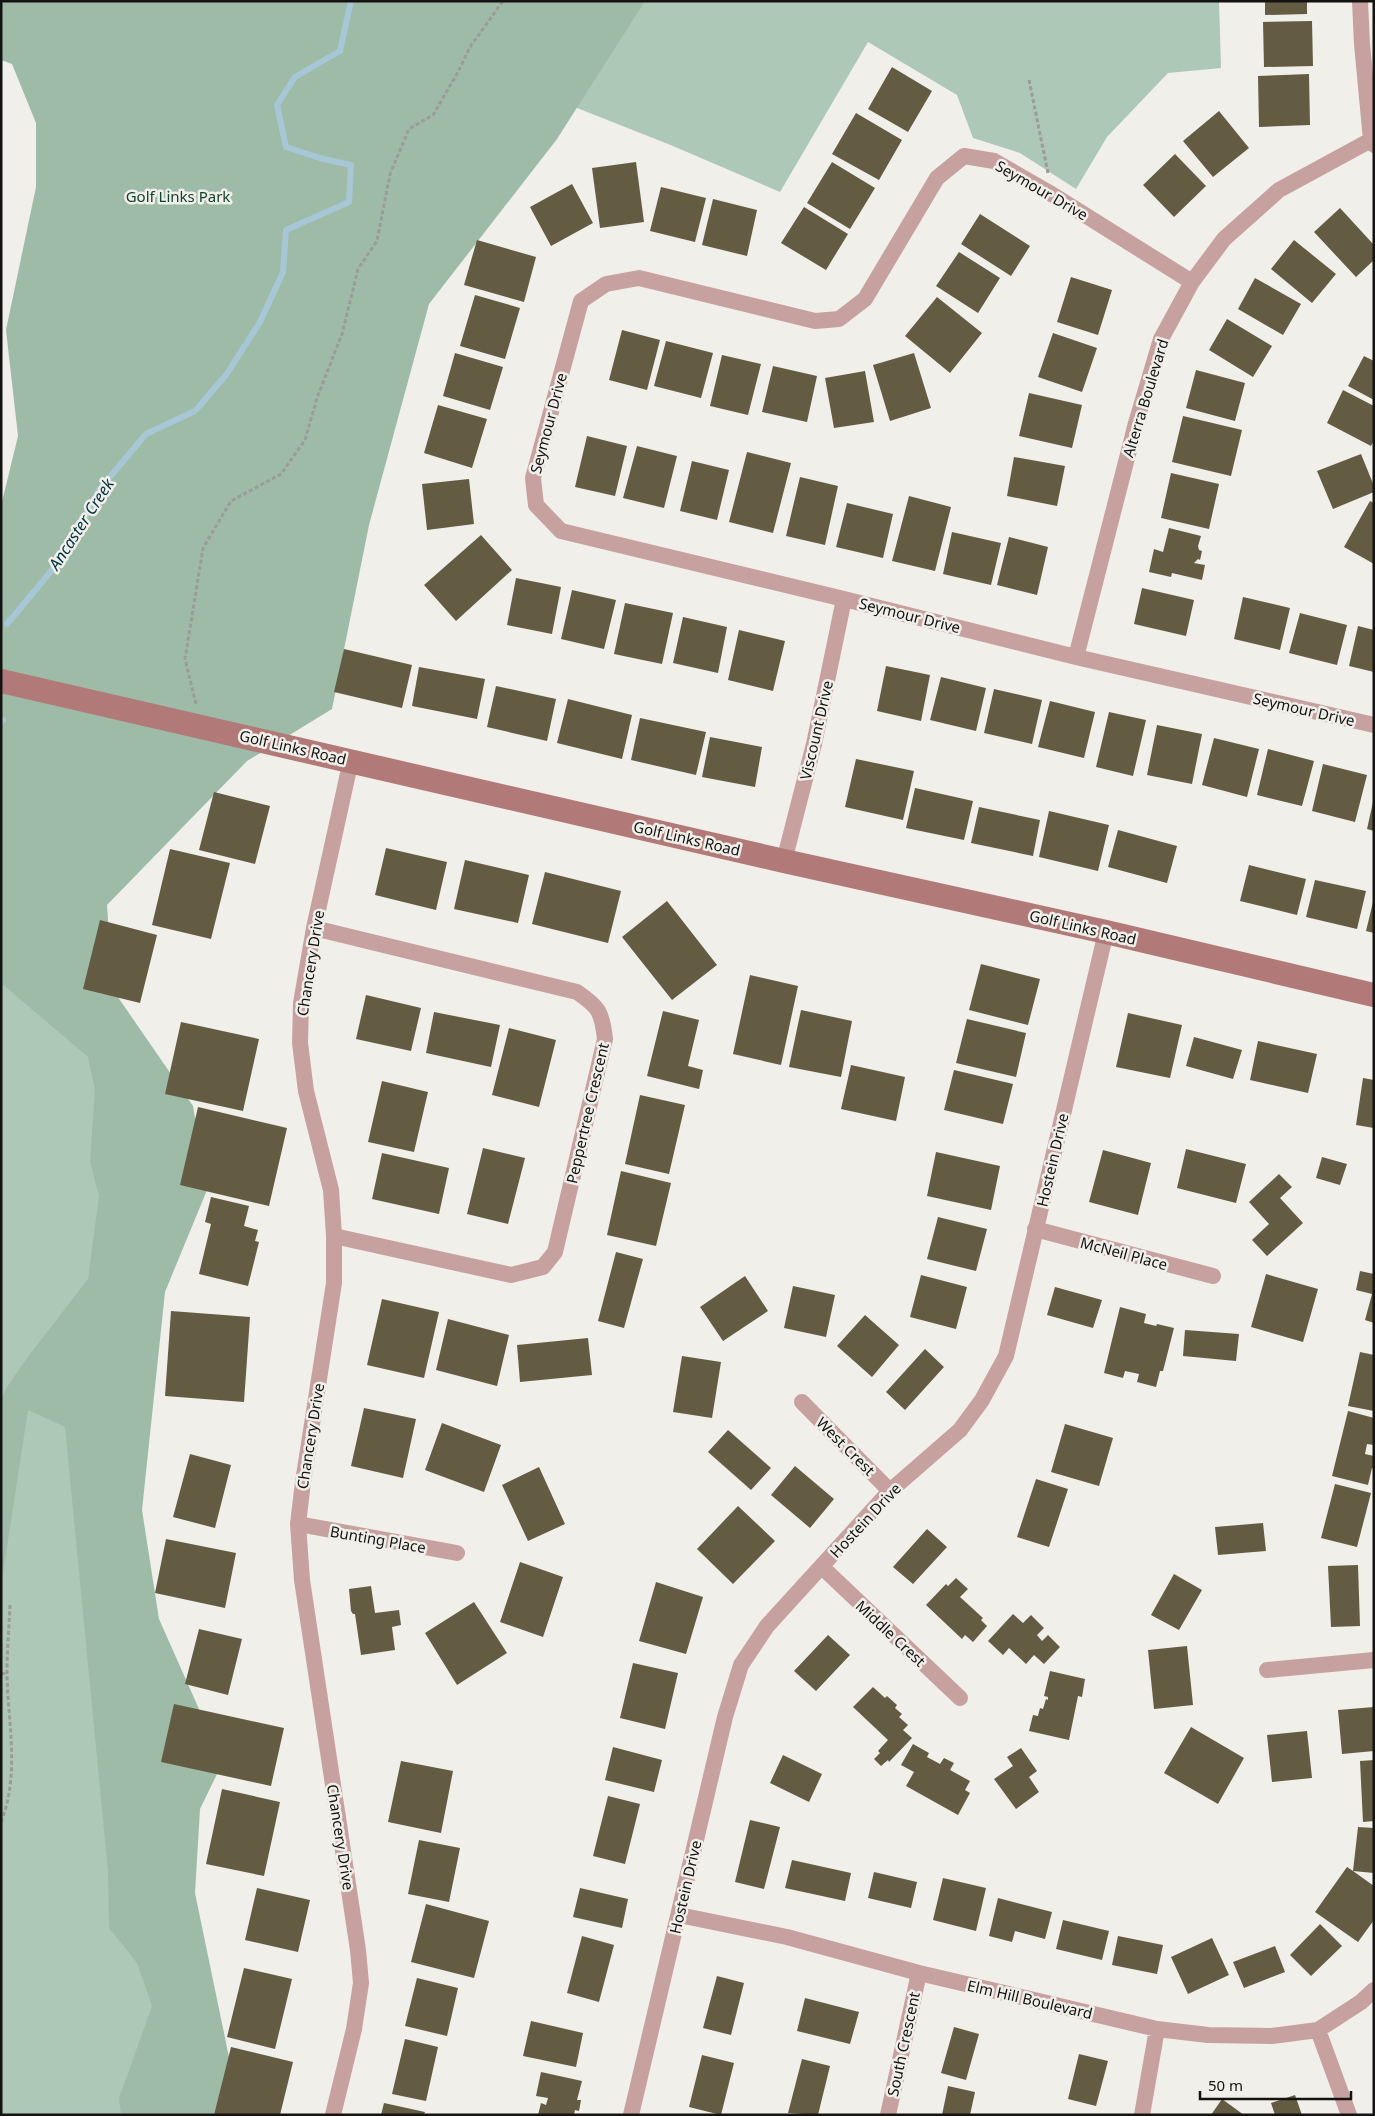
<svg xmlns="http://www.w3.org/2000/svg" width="1375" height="2116" viewBox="0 0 1375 2116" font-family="'Noto Sans',sans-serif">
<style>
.green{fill:#adc8b6}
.forest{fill:#9ebba8}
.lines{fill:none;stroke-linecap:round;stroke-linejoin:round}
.stream{stroke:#a7c7d7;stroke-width:6}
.building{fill:#645c42}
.path{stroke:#9c9b97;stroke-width:3;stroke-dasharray:4 2.5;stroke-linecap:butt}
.minor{stroke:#c7a19f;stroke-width:16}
.secondary{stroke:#b17a79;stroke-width:24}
.labels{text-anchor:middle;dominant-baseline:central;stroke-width:5;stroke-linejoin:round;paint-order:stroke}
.street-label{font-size:15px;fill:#141312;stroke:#f0efea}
.park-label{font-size:15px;fill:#0f432a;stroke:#f0efea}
.water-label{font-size:16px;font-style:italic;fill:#013243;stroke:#f0efea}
</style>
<rect width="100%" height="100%" fill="#f0efea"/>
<path class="green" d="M 638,1 L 1219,1 L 1221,68 L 1168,73 L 1107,137 L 1076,189 L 1020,153 L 973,138 L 957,95 L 868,42 L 780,192 L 673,146 L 567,104 Z
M 1,729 L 57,978 L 158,1108 L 122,1599 L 206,2115 L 1,2115 Z"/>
<path class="forest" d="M 1,1 L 645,1 L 557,139 L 429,304 L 369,525 L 332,709 L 247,761 L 107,905 L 113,990 L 193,1106 L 207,1190 L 165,1292 L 142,1510 L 159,1619 L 207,1727 L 217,1774 L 200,1809 L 195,1893 L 241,2115 L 121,2115 L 119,2098 L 152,2006 L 137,1963 L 109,1928 L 108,1871 L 65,1427 L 28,1410 L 1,1586 L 1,1400 L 7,1387 L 27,1358 L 88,1279 L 99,1196 L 90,1162 L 95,1090 L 88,1057 L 1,983 L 1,506 L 18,436 L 6,330 L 36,187 L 36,123 L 12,64 L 1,60 Z"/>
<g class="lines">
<path class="stream" d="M 7,624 L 67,552 L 99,490 L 146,434 L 195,411 L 226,375 L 260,322 L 283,272 L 286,230 L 349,202 L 351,165 L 320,158 L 286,147 L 277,105 L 295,77 L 340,51 L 351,1
M 1,722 L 3,720"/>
</g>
<path class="building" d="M 1265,1 L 1307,1 L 1307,14 L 1265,15 Z
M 1312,21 L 1313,66 L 1264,67 L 1263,22 Z
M 892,67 L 932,91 L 908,132 L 868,109 Z
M 1309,74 L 1310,125 L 1259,127 L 1258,76 Z
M 1219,111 L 1249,148 L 1213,177 L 1183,141 Z
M 856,113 L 902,140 L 879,180 L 832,154 Z
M 1175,154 L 1206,186 L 1174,217 L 1143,185 Z
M 636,162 L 644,222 L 600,228 L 592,168 Z
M 832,162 L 875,188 L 850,229 L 807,203 Z
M 572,184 L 593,223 L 551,246 L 530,207 Z
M 661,187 L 706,198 L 695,242 L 650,231 Z
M 713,199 L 757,210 L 747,256 L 702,245 Z
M 804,207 L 848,234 L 826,270 L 781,243 Z
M 1340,208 L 1374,245 L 1374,260 L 1356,277 L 1314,232 Z
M 980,214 L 1030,246 L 1011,276 L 961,244 Z
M 477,240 L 536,257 L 524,302 L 464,285 Z
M 1294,240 L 1336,274 L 1312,303 L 1271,269 Z
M 959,252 L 1000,278 L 978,313 L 936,286 Z
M 1071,277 L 1112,290 L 1098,335 L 1057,322 Z
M 1255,278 L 1301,304 L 1283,335 L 1238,309 Z
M 475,295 L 520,308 L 505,359 L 460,346 Z
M 937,297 L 982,333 L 950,373 L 905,336 Z
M 1227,319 L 1272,346 L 1253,377 L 1209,350 Z
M 622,330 L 660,340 L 647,390 L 609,380 Z
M 1053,333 L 1097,348 L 1082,392 L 1038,377 Z
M 666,341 L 713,353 L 701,398 L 654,386 Z
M 455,353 L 503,367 L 490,410 L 443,396 Z
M 914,353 L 931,408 L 890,421 L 873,365 Z
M 722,355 L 761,364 L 748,415 L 710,406 Z
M 1364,356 L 1374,361 L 1374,400 L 1348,386 Z
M 773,366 L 817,376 L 807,422 L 762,412 Z
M 1196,370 L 1245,383 L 1235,421 L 1186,408 Z
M 865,371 L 874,422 L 834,428 L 825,378 Z
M 1343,390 L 1374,406 L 1374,440 L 1371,446 L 1327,423 Z
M 1029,393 L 1082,405 L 1072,448 L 1019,436 Z
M 438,405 L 487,419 L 472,468 L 424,453 Z
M 1183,416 L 1242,430 L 1231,476 L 1172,462 Z
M 587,436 L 627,446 L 615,496 L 575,487 Z
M 637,446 L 677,456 L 664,508 L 623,498 Z
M 747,452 L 791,463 L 773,533 L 729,522 Z
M 1361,454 L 1374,486 L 1374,492 L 1333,509 L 1317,471 Z
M 1014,457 L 1065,466 L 1057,506 L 1007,496 Z
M 692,461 L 729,470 L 717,520 L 680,511 Z
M 1171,473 L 1219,484 L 1209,529 L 1161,518 Z
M 800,477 L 838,486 L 825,545 L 786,536 Z
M 469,479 L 474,524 L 427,530 L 422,484 Z
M 909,496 L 951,507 L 935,571 L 892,561 Z
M 1370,501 L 1374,503 L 1374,564 L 1344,547 Z
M 847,503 L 893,514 L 883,558 L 836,547 Z
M 1169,528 L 1201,536 L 1198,546 L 1199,550 L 1202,551 L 1200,560 L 1198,559 L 1194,563 L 1205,565 L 1202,580 L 1172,573 L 1171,577 L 1149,572 L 1154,549 L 1163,552 Z
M 952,532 L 1001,543 L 991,585 L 943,574 Z
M 481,535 L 512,570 L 456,621 L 424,585 Z
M 1009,537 L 1048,547 L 1037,595 L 997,585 Z
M 516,578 L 561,587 L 552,634 L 507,625 Z
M 1142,588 L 1194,600 L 1186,636 L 1134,624 Z
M 572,590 L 616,600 L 604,649 L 561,639 Z
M 1243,597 L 1290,608 L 1280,650 L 1234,639 Z
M 625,603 L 673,613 L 662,664 L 614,654 Z
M 1300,613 L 1347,625 L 1337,665 L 1289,653 Z
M 683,617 L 727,627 L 718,673 L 673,663 Z
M 1358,626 L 1374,630 L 1374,672 L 1349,666 Z
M 739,630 L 785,641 L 773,691 L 728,680 Z
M 344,649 L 412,665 L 402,708 L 334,692 Z
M 886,666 L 930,675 L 921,721 L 877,711 Z
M 419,667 L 485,679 L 477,719 L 412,706 Z
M 941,677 L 986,688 L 976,731 L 930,720 Z
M 496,686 L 556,699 L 547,741 L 487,727 Z
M 994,689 L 1042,700 L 1032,744 L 984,733 Z
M 568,699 L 632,715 L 622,759 L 557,743 Z
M 1050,701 L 1095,712 L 1084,758 L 1038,747 Z
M 1109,712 L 1146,720 L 1133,776 L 1096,767 Z
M 640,718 L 706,732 L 696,775 L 631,760 Z
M 1157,725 L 1202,734 L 1192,784 L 1147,775 Z
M 710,737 L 762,747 L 755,787 L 702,777 Z
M 1214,738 L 1259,749 L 1247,797 L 1202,785 Z
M 1268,749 L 1314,761 L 1302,806 L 1257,795 Z
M 856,759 L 914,771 L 903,820 L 845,807 Z
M 1323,764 L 1367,775 L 1355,822 L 1312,811 Z
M 915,788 L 973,801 L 964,840 L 906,828 Z
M 214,792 L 270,806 L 255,864 L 199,850 Z
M 1373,802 L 1374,802 L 1374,831 L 1367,829 Z
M 979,807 L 1040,820 L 1033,856 L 971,843 Z
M 1049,811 L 1109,825 L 1098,871 L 1039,857 Z
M 1118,830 L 1177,846 L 1167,883 L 1108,867 Z
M 386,848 L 447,862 L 436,910 L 375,895 Z
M 170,849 L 230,863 L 211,939 L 152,925 Z
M 465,860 L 529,875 L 518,923 L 454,909 Z
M 1249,865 L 1306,879 L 1297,915 L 1240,901 Z
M 545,872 L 621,891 L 608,943 L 532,924 Z
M 1315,880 L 1366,891 L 1357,929 L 1306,917 Z
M 667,901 L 717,965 L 672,1000 L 622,937 Z
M 1373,902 L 1374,902 L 1374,933 L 1366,931 Z
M 100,920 L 157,935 L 140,1003 L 83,989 Z
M 981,964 L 1040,979 L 1028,1025 L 969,1010 Z
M 750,975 L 798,986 L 781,1065 L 733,1054 Z
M 366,995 L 421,1008 L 411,1051 L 356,1039 Z
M 801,1010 L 852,1021 L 841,1077 L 789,1067 Z
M 663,1011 L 699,1020 L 688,1066 L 703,1070 L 699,1089 L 647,1076 Z
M 434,1012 L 500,1025 L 491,1067 L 426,1053 Z
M 1128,1013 L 1182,1025 L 1170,1078 L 1116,1067 Z
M 967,1019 L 1026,1033 L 1016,1077 L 956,1063 Z
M 181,1022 L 259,1039 L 243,1111 L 165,1094 Z
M 509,1028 L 556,1040 L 539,1107 L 492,1095 Z
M 1194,1037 L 1242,1050 L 1233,1079 L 1186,1066 Z
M 1258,1041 L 1317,1054 L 1308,1093 L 1250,1080 Z
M 851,1065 L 905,1077 L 896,1121 L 841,1109 Z
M 954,1070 L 1013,1084 L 1003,1124 L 944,1110 Z
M 1363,1078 L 1374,1080 L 1374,1128 L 1356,1125 Z
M 382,1081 L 428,1092 L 414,1152 L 368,1142 Z
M 640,1095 L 685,1105 L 669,1174 L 625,1164 Z
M 198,1107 L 287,1128 L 269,1206 L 180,1185 Z
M 483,1148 L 525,1158 L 508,1224 L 467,1214 Z
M 1186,1149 L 1246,1164 L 1236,1203 L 1177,1188 Z
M 1103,1150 L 1151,1163 L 1138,1215 L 1089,1202 Z
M 936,1152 L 1000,1166 L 991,1210 L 927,1196 Z
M 382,1153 L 449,1168 L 439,1214 L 372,1199 Z
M 1322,1157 L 1347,1164 L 1340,1185 L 1316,1178 Z
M 621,1171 L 671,1183 L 656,1246 L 607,1235 Z
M 1279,1174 L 1292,1187 L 1280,1198 L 1303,1223 L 1267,1256 L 1252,1240 L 1269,1224 L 1249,1202 Z
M 211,1197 L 249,1206 L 244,1226 L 258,1230 L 255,1241 L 259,1242 L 248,1286 L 199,1274 L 211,1224 L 205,1222 Z
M 938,1217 L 987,1229 L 976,1271 L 927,1259 Z
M 616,1252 L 643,1259 L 624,1328 L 598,1321 Z
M 1360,1271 L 1374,1274 L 1374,1323 L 1365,1320 L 1372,1294 L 1356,1290 Z
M 1266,1274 L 1318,1289 L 1303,1342 L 1251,1327 Z
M 921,1275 L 967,1287 L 956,1329 L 910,1317 Z
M 745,1276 L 768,1311 L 723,1341 L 700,1307 Z
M 793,1286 L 835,1295 L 826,1337 L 784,1328 Z
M 1055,1287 L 1102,1300 L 1093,1328 L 1047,1315 Z
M 382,1299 L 439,1312 L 424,1378 L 367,1365 Z
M 1120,1307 L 1146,1314 L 1144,1323 L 1156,1326 L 1157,1324 L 1174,1328 L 1163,1371 L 1160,1371 L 1156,1387 L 1137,1382 L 1139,1374 L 1125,1371 L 1123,1378 L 1104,1373 Z
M 171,1311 L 250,1317 L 244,1402 L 165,1396 Z
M 865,1315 L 899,1345 L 872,1377 L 837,1346 Z
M 448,1319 L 509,1335 L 497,1386 L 436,1370 Z
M 1185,1330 L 1239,1334 L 1236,1361 L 1183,1356 Z
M 588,1338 L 592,1375 L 520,1382 L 517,1345 Z
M 925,1349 L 944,1367 L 905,1410 L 886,1392 Z
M 1360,1352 L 1374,1355 L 1374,1411 L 1348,1406 Z
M 682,1356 L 721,1362 L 712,1418 L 673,1412 Z
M 364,1408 L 416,1419 L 403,1478 L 351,1466 Z
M 1348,1411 L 1374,1418 L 1374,1445 L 1367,1444 L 1365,1454 L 1374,1456 L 1374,1469 L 1372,1468 L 1368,1485 L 1332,1476 Z
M 442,1423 L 501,1445 L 484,1492 L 425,1470 Z
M 1065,1424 L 1113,1438 L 1099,1486 L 1051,1472 Z
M 728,1430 L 771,1468 L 751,1490 L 708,1452 Z
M 190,1454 L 231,1465 L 215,1528 L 173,1517 Z
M 795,1466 L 834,1499 L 810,1528 L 771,1495 Z
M 539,1467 L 565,1524 L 528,1541 L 502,1485 Z
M 1036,1479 L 1068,1489 L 1049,1547 L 1017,1537 Z
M 1335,1484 L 1371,1493 L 1357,1547 L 1321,1538 Z
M 738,1506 L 775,1541 L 733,1584 L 697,1549 Z
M 1263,1523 L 1266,1551 L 1218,1555 L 1215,1527 Z
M 927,1529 L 947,1547 L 913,1584 L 893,1567 Z
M 166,1539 L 236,1553 L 225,1608 L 155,1593 Z
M 520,1562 L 563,1577 L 543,1637 L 500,1622 Z
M 1358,1565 L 1360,1626 L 1331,1627 L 1328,1566 Z
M 1174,1574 L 1202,1590 L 1179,1630 L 1151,1615 Z
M 956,1578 L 968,1589 L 960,1597 L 983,1618 L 981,1620 L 987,1626 L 973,1642 L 965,1635 L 962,1639 L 926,1605 L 946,1584 L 948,1586 Z
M 656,1582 L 703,1597 L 686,1654 L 639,1641 Z
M 371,1586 L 375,1613 L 399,1610 L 401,1625 L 392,1627 L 395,1650 L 361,1655 L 355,1614 L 353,1614 L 351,1611 L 349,1589 Z
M 474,1602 L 507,1653 L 457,1685 L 425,1633 Z
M 1013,1614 L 1023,1623 L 1031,1615 L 1044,1628 L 1037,1635 L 1042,1641 L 1048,1635 L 1060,1647 L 1044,1664 L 1034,1655 L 1026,1664 L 1009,1648 L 1003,1655 L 988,1641 Z
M 199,1629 L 242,1639 L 228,1695 L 185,1684 Z
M 828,1635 L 850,1655 L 816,1691 L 794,1671 Z
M 1187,1646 L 1193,1705 L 1154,1709 L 1148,1650 Z
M 633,1663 L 678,1673 L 665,1729 L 620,1718 Z
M 1050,1671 L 1085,1679 L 1082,1697 L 1078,1696 L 1069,1740 L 1029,1731 L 1033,1715 L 1038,1716 L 1040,1708 L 1043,1709 L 1046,1699 L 1048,1700 L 1048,1697 L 1044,1696 Z
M 873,1687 L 885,1698 L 887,1696 L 897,1705 L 895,1708 L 902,1714 L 899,1717 L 908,1725 L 903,1730 L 912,1738 L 889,1762 L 888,1760 L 881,1766 L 874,1759 L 880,1753 L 878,1751 L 888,1740 L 853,1707 Z
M 174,1704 L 284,1728 L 271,1786 L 161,1762 Z
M 1374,1707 L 1374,1751 L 1342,1754 L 1338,1710 Z
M 1191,1727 L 1244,1758 L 1218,1804 L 1164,1773 Z
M 1307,1731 L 1312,1778 L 1272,1782 L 1267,1735 Z
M 913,1744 L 929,1753 L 927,1757 L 940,1764 L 944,1758 L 954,1763 L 950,1770 L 970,1781 L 965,1790 L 970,1793 L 958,1815 L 906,1786 L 914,1772 L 901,1765 Z
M 613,1747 L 662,1760 L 654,1792 L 605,1780 Z
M 1021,1748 L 1037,1771 L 1029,1777 L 1039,1792 L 1016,1809 L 994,1779 L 1013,1766 L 1007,1757 Z
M 783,1755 L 822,1774 L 809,1802 L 770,1783 Z
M 1374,1760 L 1374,1821 L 1363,1822 L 1360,1761 Z
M 401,1761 L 453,1771 L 441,1833 L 388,1822 Z
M 222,1789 L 280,1802 L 264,1876 L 206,1864 Z
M 608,1796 L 640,1804 L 625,1864 L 593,1856 Z
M 750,1820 L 780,1827 L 764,1889 L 735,1882 Z
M 1358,1827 L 1374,1828 L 1374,1873 L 1353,1871 L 1374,1886 L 1374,1920 L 1358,1942 L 1315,1912 L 1347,1867 L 1353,1871 Z
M 419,1840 L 460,1848 L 449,1902 L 408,1894 Z
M 792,1860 L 851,1873 L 845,1901 L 785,1888 Z
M 874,1872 L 917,1882 L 911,1908 L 868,1898 Z
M 943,1878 L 986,1888 L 976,1931 L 933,1920 Z
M 257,1888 L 310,1900 L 298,1952 L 245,1940 Z
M 580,1888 L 628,1899 L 622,1928 L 573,1917 Z
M 998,1898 L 1052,1912 L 1045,1939 L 1015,1931 L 1012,1942 L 989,1936 Z
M 426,1904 L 489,1921 L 474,1978 L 411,1962 Z
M 1063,1920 L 1109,1931 L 1102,1960 L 1056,1949 Z
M 1320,1924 L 1342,1946 L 1311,1976 L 1290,1955 Z
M 582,1936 L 614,1945 L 599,2002 L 567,1993 Z
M 1118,1936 L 1163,1945 L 1157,1974 L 1112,1965 Z
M 1212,1938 L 1229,1975 L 1188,1994 L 1171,1957 Z
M 1275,1946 L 1285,1972 L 1244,1988 L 1233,1962 Z
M 244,1968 L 292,1979 L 275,2049 L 227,2037 Z
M 717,1976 L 744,1983 L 731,2035 L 703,2028 Z
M 417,1978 L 458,1988 L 447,2036 L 405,2026 Z
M 805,1998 L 859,2012 L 850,2044 L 797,2031 Z
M 531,2021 L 583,2033 L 576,2067 L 523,2056 Z
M 954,2027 L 979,2034 L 966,2080 L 941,2073 Z
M 405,2039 L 438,2047 L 426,2101 L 392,2094 Z
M 231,2047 L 293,2062 L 280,2115 L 214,2115 Z
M 1079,2054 L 1108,2061 L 1096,2106 L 1068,2099 Z
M 702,2055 L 734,2063 L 721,2115 L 689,2107 Z
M 802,2059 L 830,2066 L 818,2115 L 788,2113 Z
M 541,2072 L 582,2081 L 577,2100 L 581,2100 L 579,2111 L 575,2110 L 574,2115 L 538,2115 L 541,2103 L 546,2105 L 548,2098 L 536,2096 Z
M 948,2086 L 975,2092 L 970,2115 L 942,2115 Z
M 1295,2095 L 1302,2115 L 1275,2115 L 1271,2103 Z
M 1222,2099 L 1244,2115 L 1211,2115 Z
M 384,2103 L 425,2112 L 424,2115 L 381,2115 Z"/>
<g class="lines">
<path class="path" d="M 1029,80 L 1048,173
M 196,704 L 185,659 L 203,548 L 231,501 L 281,474 L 305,440 L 317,398 L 342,334 L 358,269 L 377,241 L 390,174 L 409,129 L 433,115 L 458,72 L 470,47 L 503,1
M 1,1673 L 7,1674
M 1,1822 C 20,1774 8,1724 7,1674 C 7,1651 9,1628 10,1605"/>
<path class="minor" d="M 1360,1 L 1362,44 L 1371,140 L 1374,145
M 1192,282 L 1053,195 L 994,161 L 964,156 L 937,178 L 865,299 L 839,319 L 815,321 L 639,278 L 606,284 L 581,301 L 533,478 L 536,505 L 561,531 L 844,599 L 1076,657 L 1374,725
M 1076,657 L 1136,423 L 1161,339 L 1192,282 L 1224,239 L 1279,190 L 1371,140
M 784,861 L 814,744 L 844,599
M 314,928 L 577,992 C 599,1007 602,1012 605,1039 L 555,1252 L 543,1267 L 511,1275 L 334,1236
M 1035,1229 L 1213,1276
M 802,1402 L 890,1491
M 298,1524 L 457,1553
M 822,1567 L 960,1698
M 1267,1670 L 1374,1660
M 679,1915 L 787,1937 L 919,1973 L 1157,2029 L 1208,2035 L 1272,2036 L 1318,2030 L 1361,2002 L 1374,1990
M 1318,2030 L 1349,2115
M 333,2115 L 354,2029 L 361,1983 L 358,1950 L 302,1580 L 298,1524 L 303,1482 L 334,1283 L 334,1236 L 331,1190 L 306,1091 L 300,1043 L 301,1003 L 314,928 L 351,760
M 631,2115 L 725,1717 L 741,1665 L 767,1626 L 890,1491 L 960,1430 L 982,1400 L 1006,1356 L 1106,932
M 888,2115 L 919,1973
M 1142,2115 L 1157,2029"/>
<path class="secondary" d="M 1,681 L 784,861 L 1106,932 L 1374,995"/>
</g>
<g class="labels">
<g class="street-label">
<text transform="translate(1042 190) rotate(30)">Seymour Drive</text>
<text transform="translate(1145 398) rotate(-73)">Alterra Boulevard</text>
<text transform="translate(548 423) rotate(-75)">Seymour Drive</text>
<text transform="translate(910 615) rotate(14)">Seymour Drive</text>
<text transform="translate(1304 709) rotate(13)">Seymour Drive</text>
<text transform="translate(816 730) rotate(-77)">Viscount Drive</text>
<text transform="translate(293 747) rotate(13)">Golf Links Road</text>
<text transform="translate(687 838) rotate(13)">Golf Links Road</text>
<text transform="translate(1083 927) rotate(13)">Golf Links Road</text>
<text transform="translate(310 963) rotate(-81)">Chancery Drive</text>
<text transform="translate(587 1113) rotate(-77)">Peppertree Crescent</text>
<text transform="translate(1052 1160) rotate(-77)">Hostein Drive</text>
<text transform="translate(1124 1253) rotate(15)">McNeil Place</text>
<text transform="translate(310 1436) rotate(-81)">Chancery Drive</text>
<text transform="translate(846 1446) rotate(45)">West Crest</text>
<text transform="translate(865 1520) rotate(-47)">Hostein Drive</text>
<text transform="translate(378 1539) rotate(10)">Bunting Place</text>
<text transform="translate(891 1633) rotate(43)">Middle Crest</text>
<text transform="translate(341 1837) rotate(81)">Chancery Drive</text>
<text transform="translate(685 1887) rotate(-77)">Hostein Drive</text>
<text transform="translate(1030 1999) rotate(13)">Elm Hill Boulevard</text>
<text transform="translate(903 2044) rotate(-78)">South Crescent</text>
</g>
<g class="park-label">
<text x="178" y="196">Golf Links Park</text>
</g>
<g class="water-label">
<text transform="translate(81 524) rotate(-57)">Ancaster Creek</text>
</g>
</g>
<rect width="1375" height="2116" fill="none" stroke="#141312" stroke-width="5"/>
<path d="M1200 2091v8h151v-8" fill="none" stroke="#141312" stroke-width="2.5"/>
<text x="1208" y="2091" font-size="15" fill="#141312" stroke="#f0efea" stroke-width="4" paint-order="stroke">50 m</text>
</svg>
